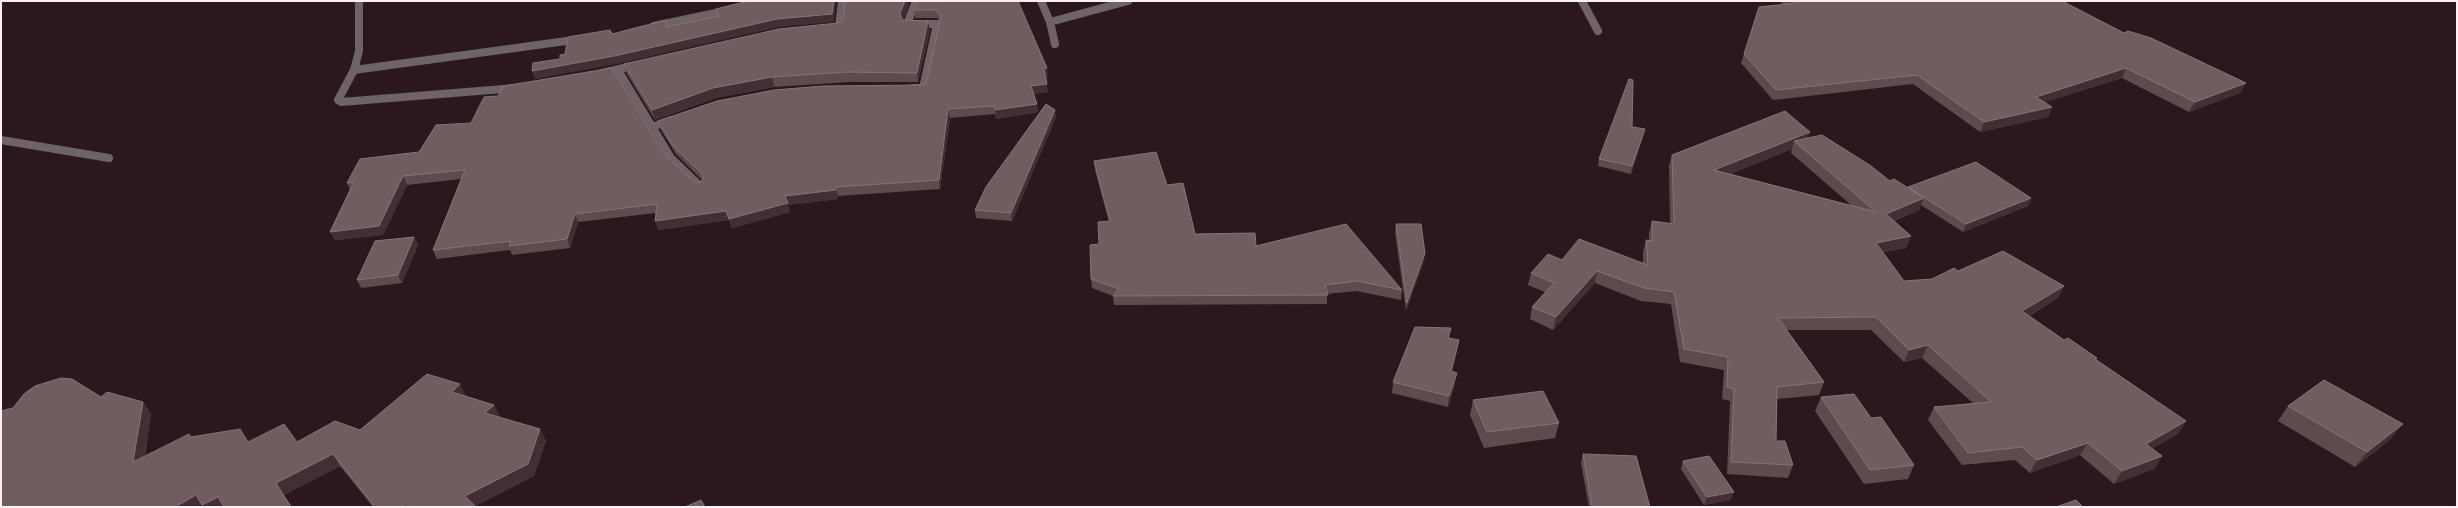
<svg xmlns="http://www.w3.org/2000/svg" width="2458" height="508" viewBox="0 0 2458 508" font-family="'Asap Condensed',sans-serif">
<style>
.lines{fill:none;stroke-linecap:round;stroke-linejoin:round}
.minor{stroke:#6e6365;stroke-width:8}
.wall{fill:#5f4b4e;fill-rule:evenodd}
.shaded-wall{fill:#432f33}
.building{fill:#705d60;stroke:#867477}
</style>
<rect width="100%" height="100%" fill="#2a181c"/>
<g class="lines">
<path class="minor" d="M 359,1 L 359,51 L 354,70 L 338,100 L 341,102 L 516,88
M 1041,1 L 1050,22 L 1055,44
M 1582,1 L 1598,31
M 1050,22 L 1128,1
M 654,26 L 730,10
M 831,28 L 839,27 L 842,1
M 354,70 L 581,39
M 618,70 L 671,158 L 700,186
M 602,73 L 637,65
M 913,88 L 923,88 L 937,24 L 907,24 L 916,1
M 652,127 L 671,120
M 1,140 L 109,158"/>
</g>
<path class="wall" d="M 1018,1 L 1048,77 L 1045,77 L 1048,92 L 1033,94 L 1037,104 L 1038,112 L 996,119 L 995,114 L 950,118 L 940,189 L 838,196 L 838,199 L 788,205 L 790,212 L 732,228 L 729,220 L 658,230 L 656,213 L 578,222 L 570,248 L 512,255 L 510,250 L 437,259 L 433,250 L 461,179 L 407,185 L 383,235 L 335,240 L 330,232 L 350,189 L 347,183 L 360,159 L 663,153 L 693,181 L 699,183 L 702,180 L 676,154 L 661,130 L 658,121 L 921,85 L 926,84 L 940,22 L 937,18 L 915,18 L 914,10 Z
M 1780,1 L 2062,1 L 2124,33 L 2246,83 L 2240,93 L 2189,112 L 2122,78 L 2045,102 L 2052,107 L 2048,117 L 1980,132 L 1913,84 L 1773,100 L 1741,63 L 1744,54 L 1783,4 L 1780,2 Z
M 909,4 L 903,20 L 930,30 L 918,82 L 849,82 L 774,87 L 716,98 L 655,120 L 627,74 L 624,64 L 838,23 L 843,19 Z
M 1056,117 L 1012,221 L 976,218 L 975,210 Z
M 1632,127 L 1645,129 L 1643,136 L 1631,174 L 1598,166 L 1599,159 Z
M 1808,138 L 1890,181 L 1908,188 L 1908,187 L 2031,198 L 2028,206 L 1963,232 L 1921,205 L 1919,210 L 1894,221 L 1911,236 L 1906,248 L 1883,252 L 1904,281 L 1932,279 L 1958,271 L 2064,286 L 2058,298 L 2029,316 L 2064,340 L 2097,358 L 2096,360 L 2186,421 L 2178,434 L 2152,448 L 2162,456 L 2154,469 L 2114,484 L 2080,455 L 2030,473 L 2015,460 L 1962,465 L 1928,420 L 1934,407 L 1973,403 L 1922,358 L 1904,362 L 1871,330 L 1787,330 L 1824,382 L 1819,395 L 1777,399 L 1776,441 L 1793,465 L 1788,478 L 1727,474 L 1730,401 L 1722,399 L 1724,370 L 1680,362 L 1671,304 L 1641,301 L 1595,283 L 1553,330 L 1530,319 L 1532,307 L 1545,292 L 1528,285 L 1531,273 L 1562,260 L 1643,264 L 1643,252 L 1646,240 L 1649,240 L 1649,233 L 1652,221 L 1670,224 L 1669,166 L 1672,155 ZM 1792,149 L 1791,153 L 1851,205 L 1730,174 Z
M 1094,161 L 1167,185 L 1195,234 L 1256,246 L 1402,290 L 1401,300 L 1356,291 L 1327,294 L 1327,304 L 1114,305 L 1113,296 L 1092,288 L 1091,279 L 1099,244 L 1109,222 L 1095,170 Z
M 1396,224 L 1424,261 L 1406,311 L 1395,232 Z
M 414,237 L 418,245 L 402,283 L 361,288 L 357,280 Z
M 1451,328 L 1449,338 L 1459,340 L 1457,351 L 1452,372 L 1455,384 L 1448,407 L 1392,393 L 1393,382 Z
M 466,396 L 494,405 L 500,417 L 500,418 L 546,441 L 534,476 L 475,506 L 476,507 L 373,507 L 340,466 L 284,495 L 292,507 L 1,507 L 101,397 L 143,402 L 151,414 L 145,456 L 191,437 L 248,442 L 297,442 L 360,430 Z
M 1821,397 L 1871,418 L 1914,465 L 1908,479 L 1864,484 L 1815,411 Z
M 1473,400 L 1559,423 L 1555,438 L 1484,448 L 1470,415 Z
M 2288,406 L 2391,439 L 2355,467 L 2278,421 Z
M 1583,454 L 1650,507 L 1589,507 L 1581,463 Z
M 1683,461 L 1731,500 L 1704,505 L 1681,469 Z"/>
<path class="shaded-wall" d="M 834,1 L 836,1 L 834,22 L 779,27 L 617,64 L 535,79 L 532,71 Z
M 905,1 L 908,1 L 909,4 L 902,22 L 900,13 Z
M 928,21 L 930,30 L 918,82 L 917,73 Z
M 1047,68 L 1048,77 L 1044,77 L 1044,69 Z
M 2126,68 L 2122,78 L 2031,107 L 2036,97 Z
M 772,77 L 774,87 L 716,98 L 655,120 L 652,110 L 713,88 Z
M 2246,83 L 2240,93 L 2189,112 L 2195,102 Z
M 1047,84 L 1048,92 L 1032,95 L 1031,86 Z
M 1037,104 L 1038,112 L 996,119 L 995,110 Z
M 2052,107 L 2048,117 L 1980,132 L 1984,122 Z
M 948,109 L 950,118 L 940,189 L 939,180 Z
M 1055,110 L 1056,117 L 1012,221 L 1011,213 Z
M 1645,129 L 1643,136 L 1631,174 L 1632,166 Z
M 1810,132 L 1807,143 L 1794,141 L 1792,149 L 1711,182 L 1714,170 Z
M 403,176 L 407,185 L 383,235 L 335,240 L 330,232 Z
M 836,187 L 838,196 L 838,199 L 788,205 L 790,212 L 732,228 L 729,219 L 785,196 Z
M 1924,198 L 1919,210 L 1881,226 L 1886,214 Z
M 2031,198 L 2028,206 L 1963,232 L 1966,224 Z
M 726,211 L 729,220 L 658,230 L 655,221 Z
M 575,214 L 578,222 L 570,248 L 567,239 Z
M 1911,236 L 1906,248 L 1872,255 L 1876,243 Z
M 414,237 L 418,245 L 402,283 L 398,275 Z
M 1425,253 L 1424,261 L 1406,311 L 1407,303 Z
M 1597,271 L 1595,283 L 1553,330 L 1556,317 Z
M 2064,286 L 2058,298 L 2016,323 L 2022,311 Z
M 1459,340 L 1457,351 L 1449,382 L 1451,371 Z
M 1928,345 L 1922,358 L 1904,362 L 1909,350 Z
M 1457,373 L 1455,384 L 1448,407 L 1449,396 Z
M 460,384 L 466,396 L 452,392 Z
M 143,402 L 151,414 L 142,474 L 133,462 Z
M 494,405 L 500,417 L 491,425 L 485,413 Z
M 2186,421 L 2178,434 L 2139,456 L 2146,444 Z
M 2403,424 L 2391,439 L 2355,467 L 2367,452 Z
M 540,429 L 546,441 L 534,476 L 474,507 L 465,496 Z
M 2088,443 L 2080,455 L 2030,473 L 2037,460 Z
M 333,454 L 340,466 L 284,495 L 292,507 L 291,507 L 276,483 Z
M 2162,456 L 2154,469 L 2114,484 L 2122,471 Z
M 1734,492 L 1731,500 L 1704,505 L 1707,497 Z
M 196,495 L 218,497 L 225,507 L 175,507 Z"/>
<path class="building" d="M 748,1 L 834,1 L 832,14 L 777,19 L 614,56 L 532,71 L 533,63 L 560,59 L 560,55 L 565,54 L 568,37 L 610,30 L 612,34 L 666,20 L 667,27 L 719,16 L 716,9 Z
M 845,1 L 905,1 L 900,13 L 902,20 L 928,21 L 917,73 L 847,72 L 772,77 L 713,88 L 652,110 L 624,64 L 779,29 L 838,23 L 843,19 Z
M 918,1 L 1018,1 L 1047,68 L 1044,69 L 1047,84 L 1031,86 L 1037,104 L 995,110 L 994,106 L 948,109 L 939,180 L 836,187 L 836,190 L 785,196 L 788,203 L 729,219 L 726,211 L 655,221 L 657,204 L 575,214 L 567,239 L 509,246 L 511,241 L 433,250 L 465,170 L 403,176 L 379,226 L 330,232 L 354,182 L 347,183 L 360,159 L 419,152 L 436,125 L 471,123 L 484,97 L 498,96 L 504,86 L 612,68 L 663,153 L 693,181 L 699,183 L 703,179 L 702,174 L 673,146 L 658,121 L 717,101 L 774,90 L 823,86 L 921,85 L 926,84 L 941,17 L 936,10 L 914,10 Z
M 1795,1 L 2062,1 L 2124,33 L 2128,31 L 2151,38 L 2246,83 L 2195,102 L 2126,68 L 2036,97 L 2052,107 L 1984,122 L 1917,75 L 1776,90 L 1744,54 L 1759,7 L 1797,3 Z
M 1629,79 L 1633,80 L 1632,127 L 1645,129 L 1632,166 L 1599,159 Z
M 1046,104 L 1055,110 L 1011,213 L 975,210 L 986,187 Z
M 1785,111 L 1810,132 L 1714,170 L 1876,212 L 1794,141 L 1822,135 L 1871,166 L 1890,181 L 1894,179 L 1924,198 L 1886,214 L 1911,236 L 1876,243 L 1904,281 L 1932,279 L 1954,268 L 1958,271 L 2003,251 L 2064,286 L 2022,311 L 2064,340 L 2068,338 L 2097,358 L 2095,359 L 2186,421 L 2146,444 L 2162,456 L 2122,471 L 2088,443 L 2037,460 L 2022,447 L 1968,453 L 1934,407 L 1991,402 L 1928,345 L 1909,350 L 1876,317 L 1778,318 L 1824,382 L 1777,387 L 1776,441 L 1785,441 L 1793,465 L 1731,462 L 1734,389 L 1727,387 L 1728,357 L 1684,349 L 1674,292 L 1644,288 L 1597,271 L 1556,317 L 1532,307 L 1554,283 L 1531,273 L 1548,254 L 1562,260 L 1579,239 L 1648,265 L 1646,240 L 1652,241 L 1652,221 L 1674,224 L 1672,155 Z
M 1156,152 L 1167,185 L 1183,183 L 1195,234 L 1255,233 L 1256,246 L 1346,224 L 1402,290 L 1357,281 L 1325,285 L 1328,295 L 1113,296 L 1119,289 L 1091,279 L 1090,245 L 1099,244 L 1098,222 L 1110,221 L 1094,161 Z
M 1976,162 L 2031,198 L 1966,224 L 1908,187 Z
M 1396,224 L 1421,224 L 1425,253 L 1407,303 Z
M 414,237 L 398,275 L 357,280 L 375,241 Z
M 1415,327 L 1451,328 L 1448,338 L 1459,340 L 1451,371 L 1457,373 L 1449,396 L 1393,382 Z
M 427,374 L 460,384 L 452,392 L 494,405 L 485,413 L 540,429 L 528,464 L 465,496 L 476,507 L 404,507 L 402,505 L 400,507 L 375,507 L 333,454 L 276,483 L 291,507 L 224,507 L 218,497 L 202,505 L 196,495 L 175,507 L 1,507 L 1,411 L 13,408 L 24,394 L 35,386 L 61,378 L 72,379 L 101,397 L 107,392 L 143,402 L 133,462 L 189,434 L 191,437 L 240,429 L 248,442 L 284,424 L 297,442 L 335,421 L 360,430 Z
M 2324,380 L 2403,424 L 2367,452 L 2288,406 Z
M 1543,391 L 1559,423 L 1487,432 L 1473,400 Z
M 1854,394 L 1871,418 L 1881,417 L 1914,465 L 1870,470 L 1821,397 Z
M 1583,454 L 1636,456 L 1650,507 L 1592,507 Z
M 1709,456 L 1734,492 L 1707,497 L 1683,461 Z
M 701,500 L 705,507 L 685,507 Z
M 2076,500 L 2083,507 L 2056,507 Z"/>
<rect width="2458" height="508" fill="none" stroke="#fef0f2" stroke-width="4"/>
</svg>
